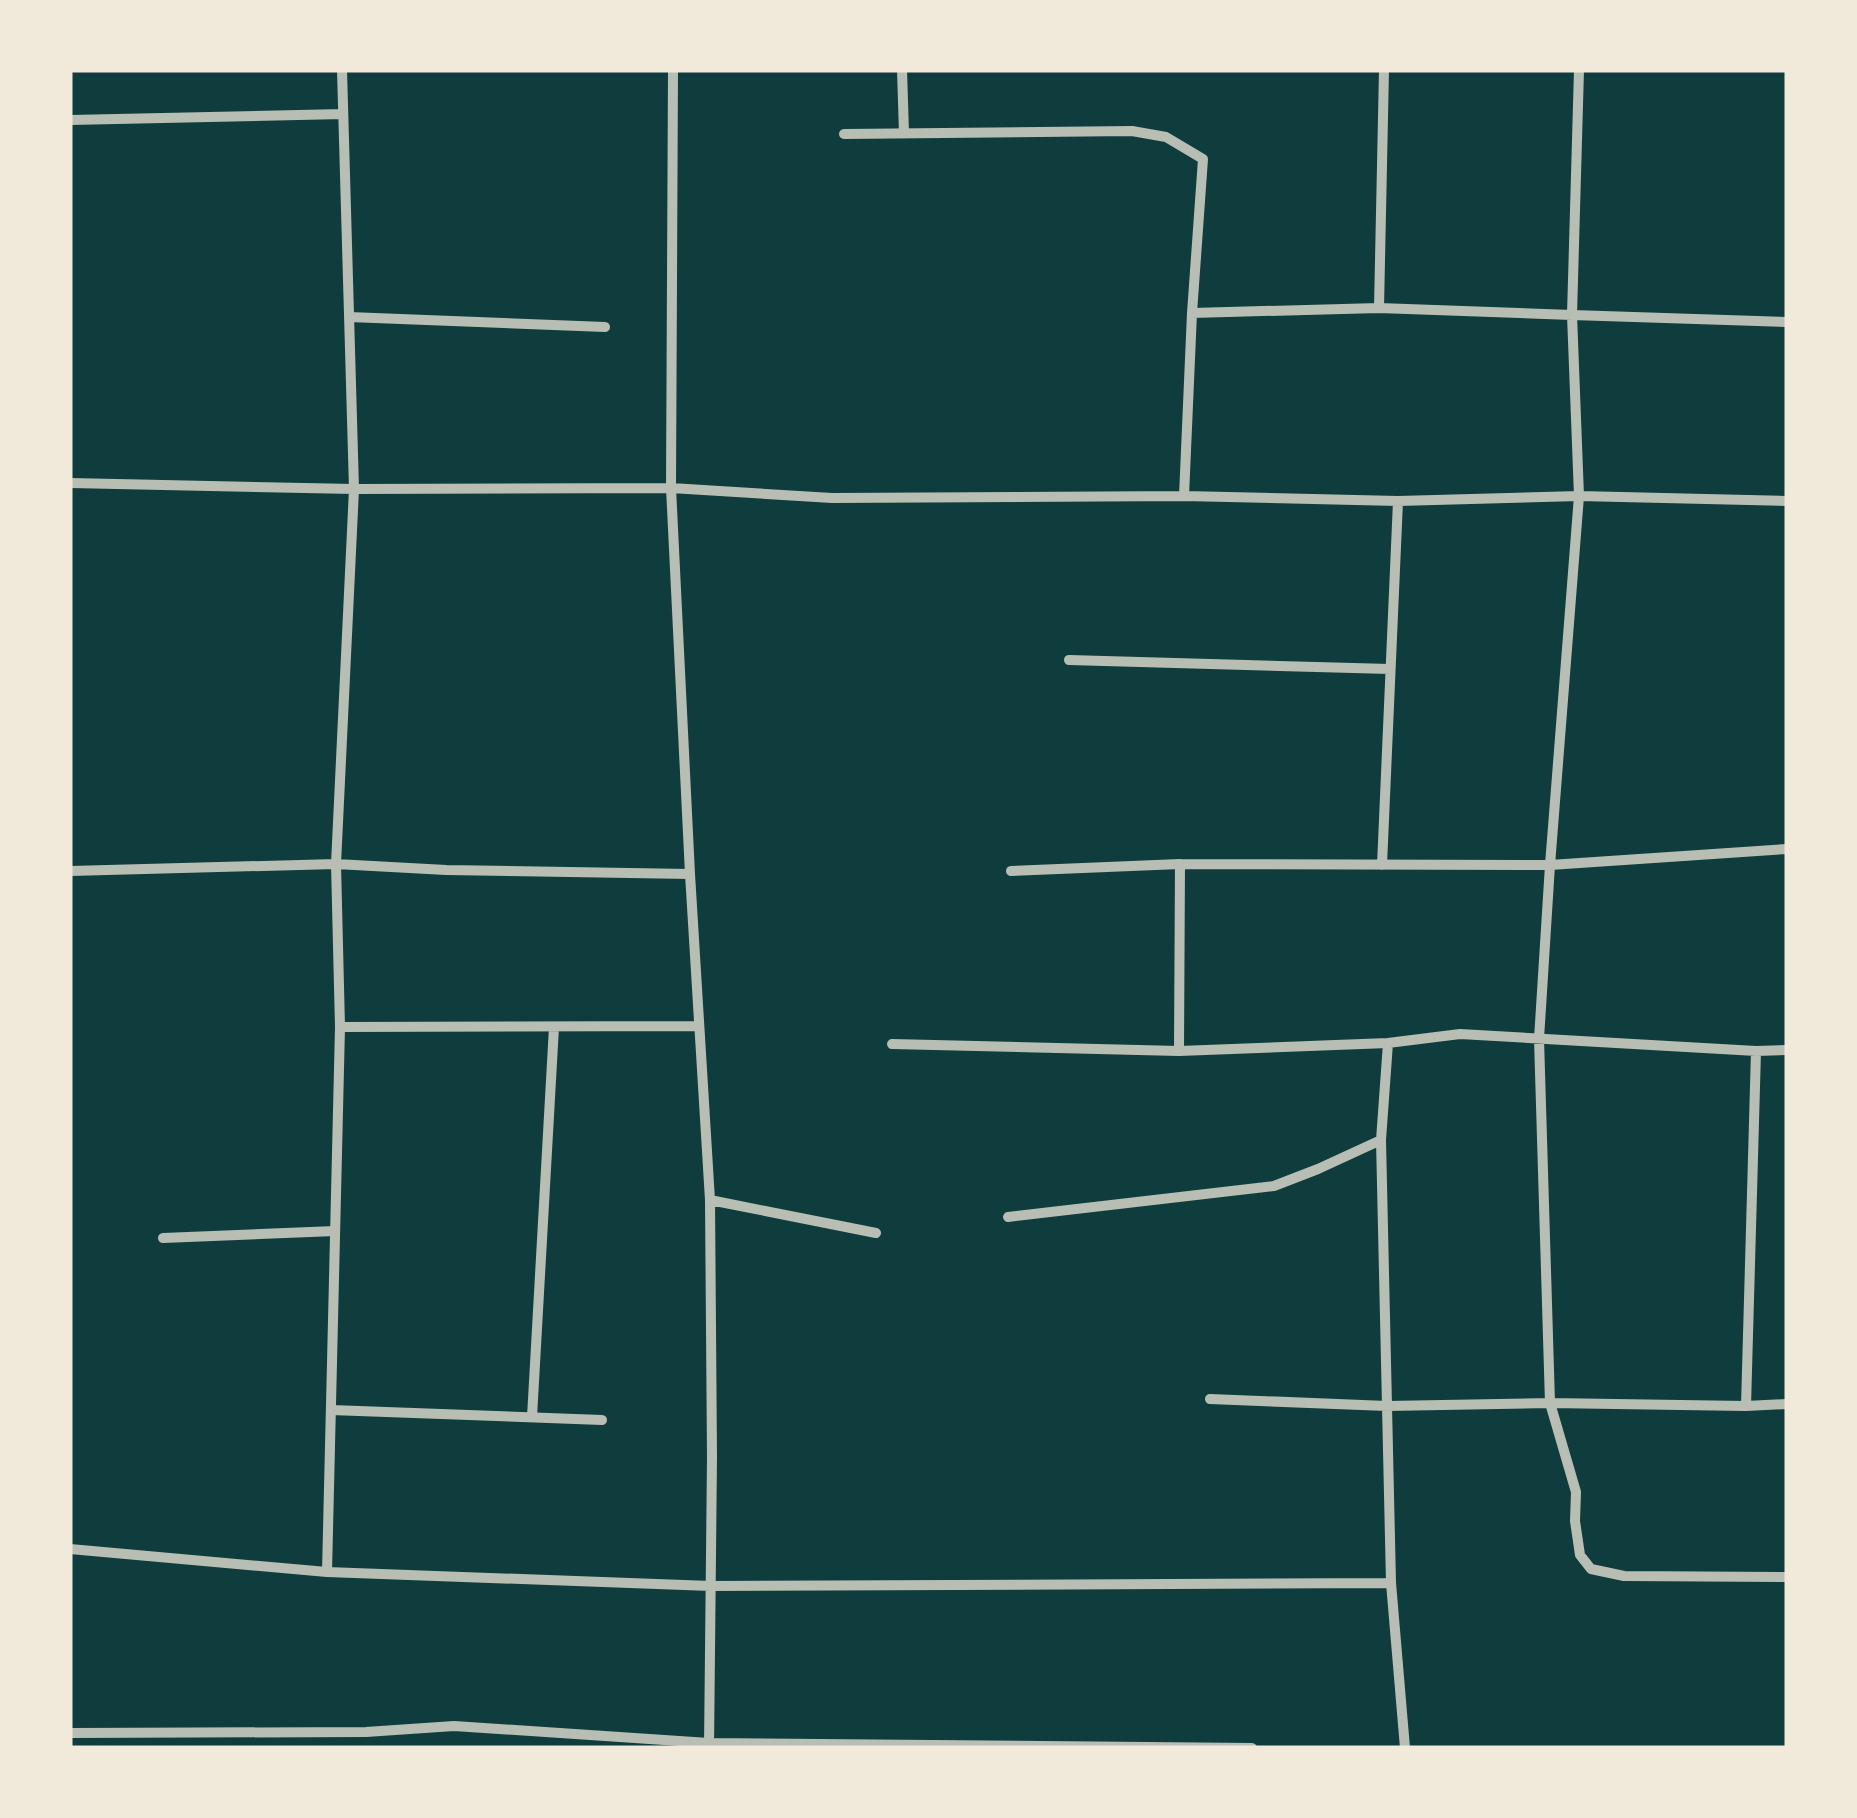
<svg xmlns="http://www.w3.org/2000/svg" width="1857" height="1818" viewBox="0 0 1857 1818" font-family="'Titillium Web',sans-serif">
<style>
.lines{fill:none;stroke-linecap:round;stroke-linejoin:round}
.minor{stroke:#b8beb3;stroke-width:10}
</style>
<rect width="100%" height="100%" fill="#0f3d3e"/>
<g class="lines">
<path class="minor" d="M 673,70 L 671,488 L 690,874 L 710,1200 L 712,1457 L 709,1748
M 902,70 L 904,133
M 1579,70 L 1572,315 L 1787,322
M 70,120 L 343,114
M 844,134 L 1132,131 L 1166,137 L 1203,159 L 1192,313
M 1379,308 L 1384,70
M 349,317 L 605,327
M 70,483 L 354,489 L 671,488 L 832,498 L 1184,496
M 1069,660 L 1390,669
M 1787,849 L 1550,865 L 1539,1039 L 1550,1403 L 1576,1492 L 1575,1521 L 1580,1555 L 1591,1569 L 1624,1576 L 1787,1577
M 1180,864 L 1179,1051 L 1388,1043
M 1382,865 L 1398,501
M 70,871 L 336,864 L 446,870 L 690,874
M 1011,871 L 1180,864 L 1550,865 L 1579,496 L 1572,315 L 1379,308 L 1192,313 L 1184,496 L 1398,501 L 1579,496 L 1787,501
M 340,1027 L 699,1026
M 892,1044 L 1179,1051
M 1381,1140 L 1391,1583 L 1405,1748
M 710,1200 L 876,1233
M 1008,1217 L 1274,1186 L 1318,1169 L 1381,1140 L 1388,1043 L 1460,1034 L 1756,1051 L 1787,1050
M 163,1238 L 335,1231
M 1210,1399 L 1387,1406 L 1550,1403 L 1746,1406 L 1787,1404
M 1746,1406 L 1756,1051
M 331,1410 L 602,1420
M 532,1417 L 554,1027
M 70,1549 L 327,1572 L 711,1586 L 1391,1583
M 327,1572 L 340,1027 L 336,864 L 354,489 L 342,70
M 70,1733 L 366,1732 L 454,1726 L 709,1743 L 1252,1748"/>
</g>
<rect width="1857" height="1818" fill="none" stroke="#f1e9da" stroke-width="145"/>
</svg>
